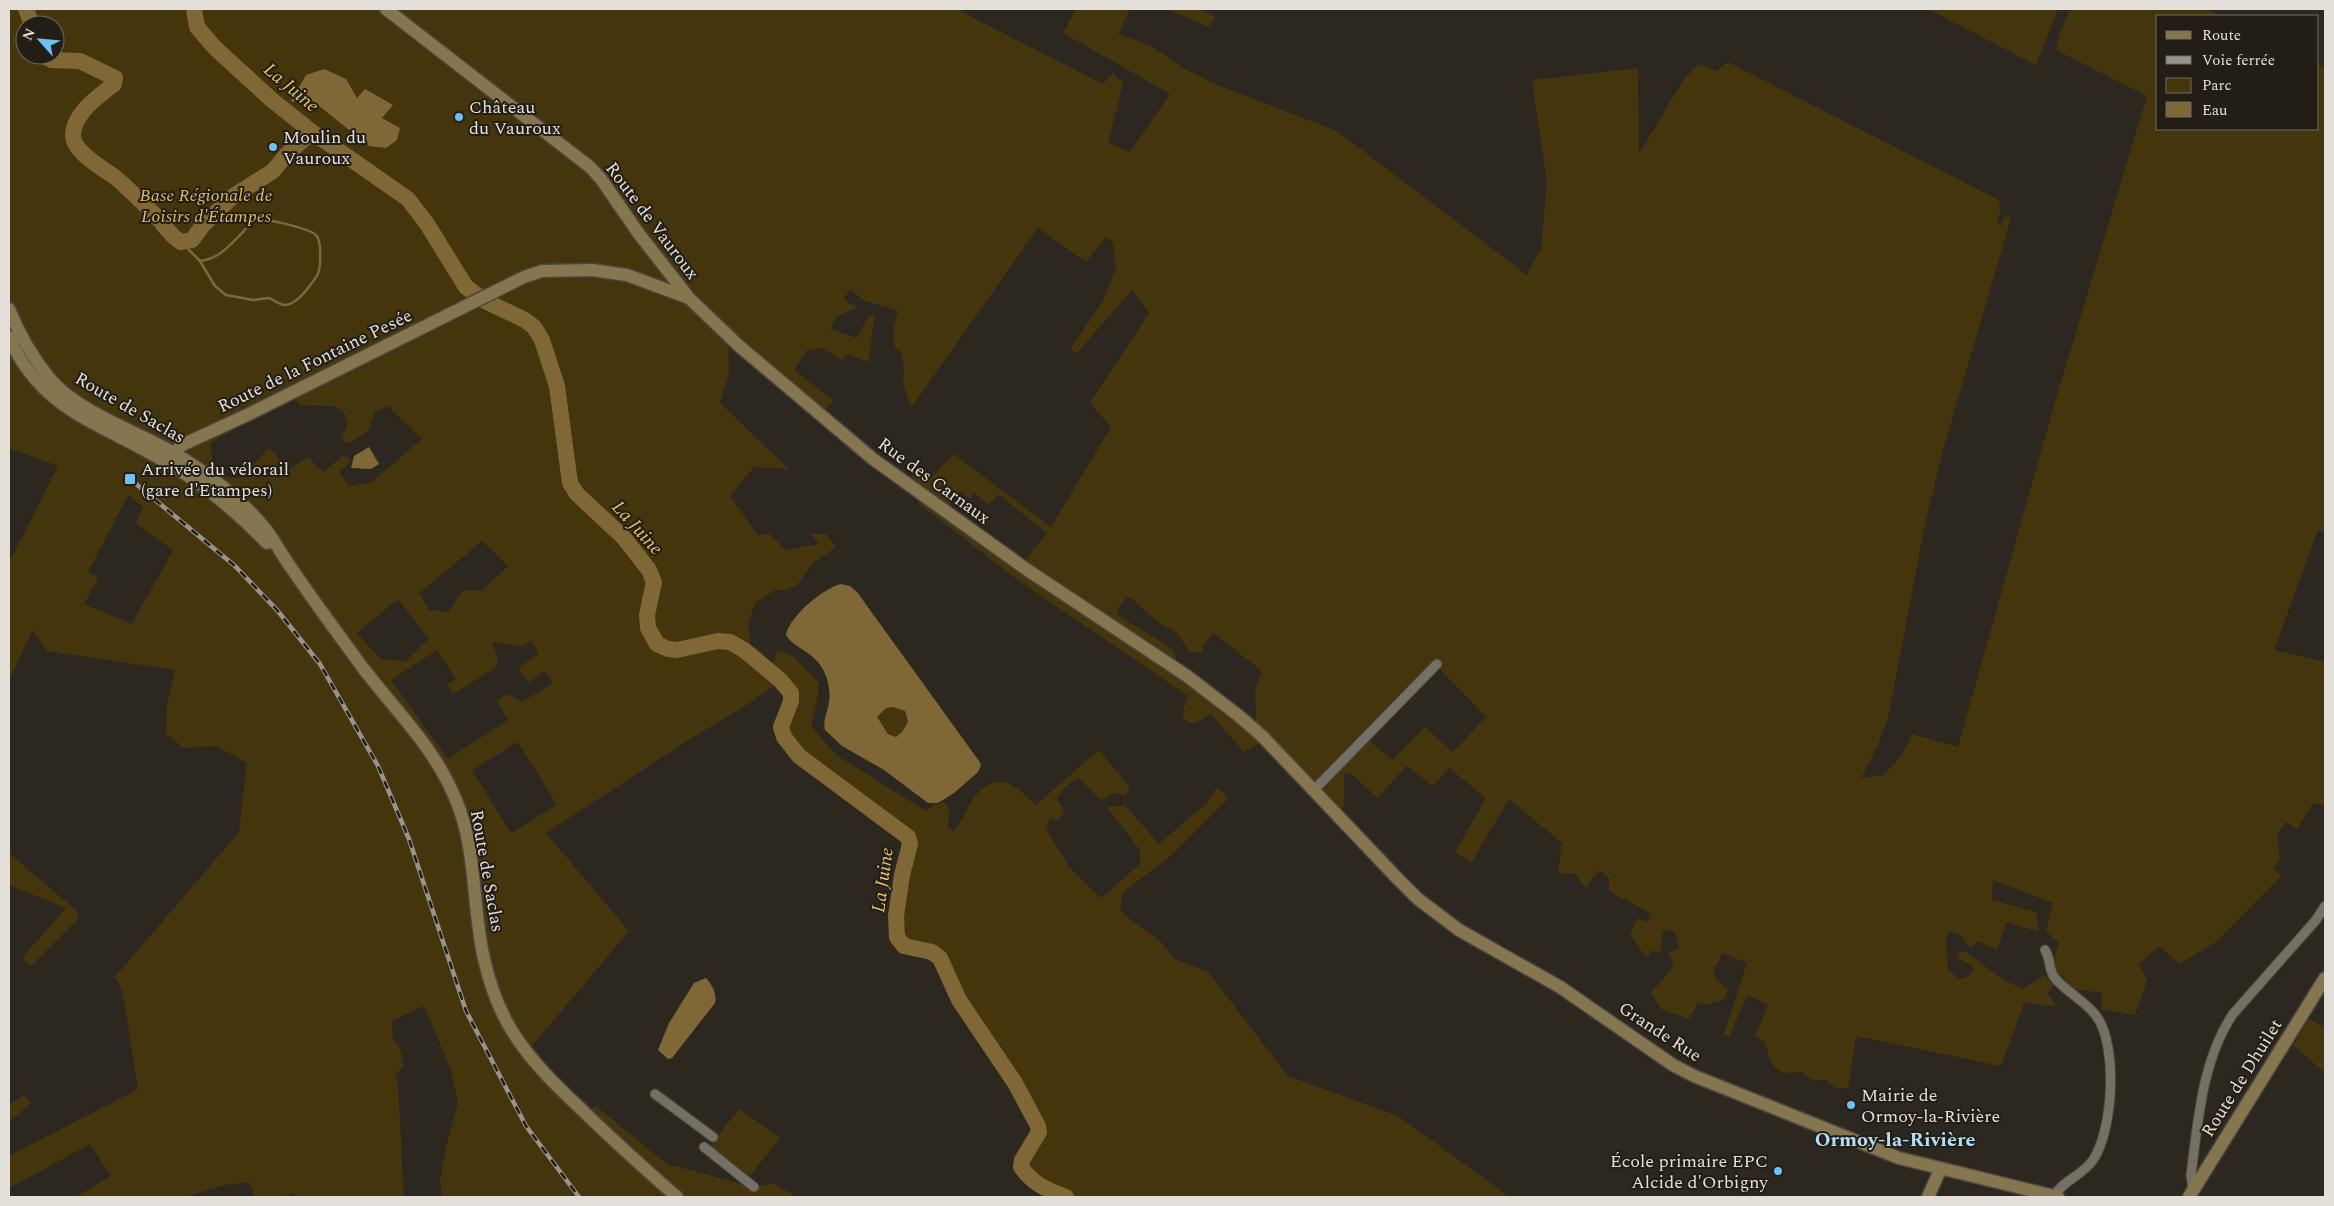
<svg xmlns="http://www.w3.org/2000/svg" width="2334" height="1206" viewBox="0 0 2334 1206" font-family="Spectral,serif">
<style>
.green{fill:#45350d;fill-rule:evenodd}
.water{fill:#7f6835;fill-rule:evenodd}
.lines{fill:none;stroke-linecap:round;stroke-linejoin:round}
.stream{stroke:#7f6835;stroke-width:2.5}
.river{stroke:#7f6835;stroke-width:16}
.street-casing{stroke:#4a463f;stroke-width:11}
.secondary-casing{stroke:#4a463f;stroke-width:15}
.street{stroke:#757065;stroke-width:9}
.secondary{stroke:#85764f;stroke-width:12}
.rail-casing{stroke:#98948d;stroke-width:4.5}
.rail{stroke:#221e15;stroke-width:2.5;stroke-dasharray:8;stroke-linecap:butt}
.poi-dot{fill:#6dc2f3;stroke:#221e15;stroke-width:2}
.labels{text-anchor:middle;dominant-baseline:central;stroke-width:4;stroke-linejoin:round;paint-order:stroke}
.poi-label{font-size:18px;fill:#e3e0da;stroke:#221e15;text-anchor:start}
.park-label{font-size:18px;font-style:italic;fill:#ddb96b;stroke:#221e15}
.street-label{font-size:18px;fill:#e3e0da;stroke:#221e15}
.water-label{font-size:19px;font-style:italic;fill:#e5c172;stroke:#221e15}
.quarter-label{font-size:20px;font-weight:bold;fill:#b3e0fb;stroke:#221e15}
</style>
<rect width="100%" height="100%" fill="#2c281f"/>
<path class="green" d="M 9,9 L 956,9 L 1103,84 L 1113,73 L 1123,83 L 1108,143 L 1130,152 L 1170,94 L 1063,33 L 1076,9 L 1130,9 L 1118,34 L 1151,46 L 1183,68 L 1212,83 L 1337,131 L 1527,275 L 1541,249 L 1547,182 L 1532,80 L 1638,68 L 1639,154 L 1682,82 L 1698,64 L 1716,71 L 1728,62 L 1999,200 L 2000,212 L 1997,223 L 2001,225 L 2005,216 L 2011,218 L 1943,450 L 1925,524 L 1888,718 L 1878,745 L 1861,778 L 1884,775 L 1902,755 L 1912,734 L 1958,747 L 2055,402 L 2147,96 L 2056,50 L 2061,30 L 2070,9 L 2206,9 L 2221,16 L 2158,16 L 2158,129 L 2318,129 L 2318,64 L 2325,68 L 2325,532 L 2318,530 L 2274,650 L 2325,662 L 2325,801 L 2323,805 L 2313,803 L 2297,829 L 2286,822 L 2277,834 L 2280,859 L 2273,869 L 2282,875 L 2216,942 L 2180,964 L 2159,946 L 2139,964 L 2147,981 L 2135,1015 L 2101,1009 L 2102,993 L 2069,988 L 2063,976 L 2055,973 L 2053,962 L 2059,943 L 2046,931 L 2053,903 L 1993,880 L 1992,900 L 2036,912 L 2039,932 L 2007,922 L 1997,950 L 1978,941 L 1971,947 L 1965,943 L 1963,936 L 1951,931 L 1946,935 L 1948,969 L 1959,979 C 1966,978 1970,976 1974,969 L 1973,966 L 1957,958 L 1960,952 L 1966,952 L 2001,978 L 2022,989 L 2044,975 L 2054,985 L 2047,994 L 2057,1006 L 2024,1003 L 2001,1066 L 1856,1036 L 1848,1088 L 1836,1089 L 1826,1079 C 1815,1083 1809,1079 1800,1071 C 1775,1078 1770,1063 1765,1042 L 1755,1036 L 1768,1005 L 1747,995 L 1729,1037 L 1724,1034 L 1747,963 L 1723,953 L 1714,970 L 1716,980 L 1728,990 L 1723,1000 L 1706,1005 L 1698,1003 L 1689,1019 L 1661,1009 L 1651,993 L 1674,966 L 1668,952 L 1679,948 L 1674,930 L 1663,931 L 1660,952 L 1651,951 L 1647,959 L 1630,934 L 1638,918 L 1647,922 L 1652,914 L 1609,891 L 1609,878 L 1599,870 L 1586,888 L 1574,873 L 1558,873 L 1562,843 L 1509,799 L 1471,863 L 1455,852 L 1486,798 L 1449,768 L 1433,786 L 1406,766 L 1378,798 L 1350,773 L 1344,774 L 1344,805 L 1338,811 L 1270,737 L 1244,752 L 1211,714 L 1194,724 C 1175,717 1185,709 1188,696 L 1018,580 L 919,504 L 909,465 L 932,477 L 954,454 L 1051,527 L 1111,427 L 1090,403 L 1149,313 L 1132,290 L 1076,354 L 1071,348 L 1103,301 L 1116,268 L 1113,243 L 1106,237 L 1086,262 L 1038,228 L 911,408 L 903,383 L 904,367 L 901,352 L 895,348 L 893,331 L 898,311 L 865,301 L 850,289 L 844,299 L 857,308 L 837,316 L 830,329 L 857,338 L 867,318 L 875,314 L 868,362 L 847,354 L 842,360 L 822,348 L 807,350 L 794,370 L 834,401 L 823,411 L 787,382 L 728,327 L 729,373 L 720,403 L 789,469 L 754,467 L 730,496 L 758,535 L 770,534 L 786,550 L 819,544 L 811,534 L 826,534 L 836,547 L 813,563 L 797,585 L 785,590 L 775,590 L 755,603 L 748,623 L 751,646 C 760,648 765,653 765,662 L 770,665 L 775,660 L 777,650 L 794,657 L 818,682 L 818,695 L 811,726 L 836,755 L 926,811 L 933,805 L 945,802 L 949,808 L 948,828 L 953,831 C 962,823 965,812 971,802 C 994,768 1013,783 1036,805 L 1099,750 L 1130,788 L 1125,796 L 1114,793 L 1101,800 L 1078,778 L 1066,786 L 1057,798 L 1064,811 L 1059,819 L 1050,819 L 1046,828 L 1069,867 L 1101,898 L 1140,864 L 1140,850 L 1107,807 L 1125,805 L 1159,844 L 1209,801 L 1216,788 L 1224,793 L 1227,800 L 1172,855 L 1123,892 L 1120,908 L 1122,913 L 1160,941 L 1175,959 L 1208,972 L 1288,1076 L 1398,1116 L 1510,1197 L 1048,1197 C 1031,1190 1008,1175 1021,1154 C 1025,1147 1031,1141 1034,1134 L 1034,1130 L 999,1070 L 952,1004 L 936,965 L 927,959 L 902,954 L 892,944 L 889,915 L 894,881 L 902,851 L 901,839 L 825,785 L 828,780 C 813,767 784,751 782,730 C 781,726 783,722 785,719 C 792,699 794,697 781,681 L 742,708 L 687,741 L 546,833 L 629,931 L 532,1046 L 560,1080 L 592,1109 L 596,1106 L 669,1166 L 675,1166 L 753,1187 L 773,1183 L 797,1197 L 442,1197 L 440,1181 L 446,1147 L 458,1103 L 451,1070 L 424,1006 L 392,1021 L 393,1039 L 399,1047 L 404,1064 L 395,1076 L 398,1085 L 404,1197 L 295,1197 L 294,1193 L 279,1197 L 255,1197 L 249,1182 L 225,1185 L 185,1197 L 76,1197 L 111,1176 L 90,1144 L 9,1188 L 9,1156 L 138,1089 L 124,999 L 121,987 L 115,977 L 239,832 L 247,763 L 216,746 L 184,748 L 166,734 L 167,705 L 175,670 L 47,651 L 33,630 L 9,680 L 9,559 L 11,559 L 58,466 L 9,448 ZM 25,25 L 55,25 L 55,55 L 25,55 ZM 293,396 L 300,405 L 333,406 L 343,410 L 348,423 L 342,437 L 345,442 L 350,443 L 368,431 L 375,412 L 388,406 L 422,439 L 372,482 L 349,486 L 339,472 L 348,465 L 350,458 L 342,456 L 323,473 L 308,457 L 289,469 L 269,448 L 241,477 L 230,478 L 213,465 L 210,443 ZM 960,491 L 970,499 L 974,493 L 989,505 L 998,494 L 1047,533 L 1022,564 L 948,507 ZM 128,495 L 143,507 L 136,524 L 173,550 L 132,624 L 84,604 L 98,578 L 88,572 ZM 482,541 L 508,566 L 481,591 L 463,590 L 448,612 L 429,610 L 419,593 ZM 1127,597 L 1132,599 L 1164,627 C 1186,628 1180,657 1202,652 L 1203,645 L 1213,633 L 1262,671 L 1255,691 L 1256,723 L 1177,662 L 1173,649 L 1117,615 L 1118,608 ZM 398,599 L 429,639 L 406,661 L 380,659 L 357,633 ZM 531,641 L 539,654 L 518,668 L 528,683 L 545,671 L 553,683 L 522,702 L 507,694 L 497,701 L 508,720 L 448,759 L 391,680 L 437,650 L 456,679 L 447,684 L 453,694 L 495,668 L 498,660 L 492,642 L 522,646 ZM 1434,663 L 1486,717 L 1453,752 L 1425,727 L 1392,760 L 1364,736 ZM 518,742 L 557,805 L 511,833 L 472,770 Z
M 1167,9 L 1199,9 L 1215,17 L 1209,27 Z
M 1928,9 L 2058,9 L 2036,65 Z
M 893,707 L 905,711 L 908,722 L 902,732 L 896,737 L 888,734 L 877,718 L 886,708 Z
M 9,853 L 78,912 L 77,920 L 31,966 L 22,958 L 66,908 L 9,885 Z
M 2309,1019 L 2325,1027 L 2325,1073 L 2293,1045 Z
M 25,1095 L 31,1104 L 9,1121 L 9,1105 Z
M 739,1109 L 780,1138 L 750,1176 L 710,1146 Z"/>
<path class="water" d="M 324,69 L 346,79 L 357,98 L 365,89 L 393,105 L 382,118 L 400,128 L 397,140 L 386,148 L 369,146 L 308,97 L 293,102 L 291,101 L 306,75 Z
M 369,447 L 379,464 L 371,469 L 351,468 L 354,456 Z
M 841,584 L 850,586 L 857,592 L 979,761 L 981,765 L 978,772 L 954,793 L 938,803 L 928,803 L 884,770 L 842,746 L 825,730 C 823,721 826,716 828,707 C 832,693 828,674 818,662 C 810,652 791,645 786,635 C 789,617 823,588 841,584 ZM 893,707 L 905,711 L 908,722 L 902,732 L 896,737 L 888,734 L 877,717 L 886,708 Z
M 706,978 C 712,985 717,993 715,1003 L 672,1058 L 668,1059 L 658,1050 L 669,1023 L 694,983 Z"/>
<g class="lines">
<path class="stream" d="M 181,242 L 200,261 L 215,286 L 226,295 L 253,300 L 269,298 C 274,300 278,304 284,305 C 297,306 310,285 317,276 C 321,269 322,241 316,235 C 310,229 261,216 254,221 C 250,223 246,228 243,232 C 230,245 219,259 200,261"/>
<path class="river" d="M 26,9 L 32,25
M 194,9 L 197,27 L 215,48 L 272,100 L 312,132 L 408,199 L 427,224 L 466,287 L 485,301 L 525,320 L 534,327 L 542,340 L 557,386 L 570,483 L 577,494 L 624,538 L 649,570 L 654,582 L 647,615 L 648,628 L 657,644 L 668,649 L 677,650 L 718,641 L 730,642 L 744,650 L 780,680 L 791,693 L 791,701 L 781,727 L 784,737 L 799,756 L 908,837 L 910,844 L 902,875 L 896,916 L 897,937 L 904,946 L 932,952 L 940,958 L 959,1000 L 1015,1083 L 1038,1126 L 1039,1132 L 1022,1160 L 1021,1167 C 1033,1184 1047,1190 1066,1197
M 42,55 L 52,60 L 80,61 L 115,78 L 114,84 C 98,97 73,113 73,136 C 73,152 104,169 116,178 C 129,189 142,202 155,215 C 164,224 169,235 181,242 L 192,240 L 203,225 L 232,197 L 273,171 L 287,154 L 312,132"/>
<g class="street-casing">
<path id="street" d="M 1313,791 L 1437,664
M 2045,950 C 2051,959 2048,970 2055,978 C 2067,993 2086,1001 2097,1017 C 2118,1047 2113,1131 2093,1160 C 2082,1176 2063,1180 2054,1196
M 655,1094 L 713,1137
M 704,1147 L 754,1187
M 2193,1189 L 2191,1175 C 2198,1121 2202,1060 2233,1014 L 2316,920 L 2325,906"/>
</g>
<g class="secondary-casing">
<path id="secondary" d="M 386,9 L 590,167 L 601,179 L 639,234 L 689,298
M 9,309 C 19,334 33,358 50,379 C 78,412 136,431 174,453 C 207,473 243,500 267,531 C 276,543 283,557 292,569 C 315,603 339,635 363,668 C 396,711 435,748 456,800 C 477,850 472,907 484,959 C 490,985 499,1011 514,1034 C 533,1064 558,1087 583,1111 C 614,1141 645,1169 677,1197
M 9,337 C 40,409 97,422 159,458 C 199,480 235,510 267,543
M 160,458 L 174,453 L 182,445 L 247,415 L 524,277 L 542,271 L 592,270 L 627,275 L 689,298 L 738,345 L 873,459 L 1026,569 L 1187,676 L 1239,716 L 1263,737 L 1397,878 L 1418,899 L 1459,930 L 1560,987 L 1673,1065 L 1694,1076 L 1899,1158 L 2058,1197
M 1928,1197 L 1940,1170
M 2189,1197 L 2325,978"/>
</g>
<use href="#street" class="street"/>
<use href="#secondary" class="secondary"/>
<g class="rail-casing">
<path id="rail" d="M 130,479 L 235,566 L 277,610 L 320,664 L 378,766 L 409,839 L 466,1011 L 526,1126 L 579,1197"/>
</g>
<use href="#rail" class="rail"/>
</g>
<g class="poi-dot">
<circle cx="459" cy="117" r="5"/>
<circle cx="273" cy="147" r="5"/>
<rect x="124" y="473" width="12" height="12" rx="2.5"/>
<circle cx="1851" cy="1105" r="5"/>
<circle cx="1778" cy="1171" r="5"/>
</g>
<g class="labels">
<g class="poi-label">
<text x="469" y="107">Château<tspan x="469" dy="21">du Vauroux</tspan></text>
<text x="283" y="137">Moulin du<tspan x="283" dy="21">Vauroux</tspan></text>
<text x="141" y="469">Arrivée du vélorail<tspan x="141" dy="21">(gare d'Etampes)</tspan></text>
<text x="1861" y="1095">Mairie de<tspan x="1861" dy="21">Ormoy-la-Rivière</tspan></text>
<text x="1768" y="1161" text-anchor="end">École primaire EPC<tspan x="1768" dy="21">Alcide d'Orbigny</tspan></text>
</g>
<g class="park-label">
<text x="206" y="195">Base Régionale de<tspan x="206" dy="21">Loisirs d'Étampes</tspan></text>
</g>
<g class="street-label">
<text transform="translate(652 221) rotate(53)">Route de Vauroux</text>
<text transform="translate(315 361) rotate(-26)">Route de la Fontaine Pesée</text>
<text transform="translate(130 408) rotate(30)">Route de Saclas</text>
<text transform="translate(934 481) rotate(36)">Rue des Carnaux</text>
<text transform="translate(487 871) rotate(80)">Route de Saclas</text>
<text transform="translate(1660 1032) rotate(33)">Grande Rue</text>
<text transform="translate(2242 1078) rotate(-58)">Route de Dhuilet</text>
</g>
<g class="water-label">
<text transform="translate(291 88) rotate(40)">La Juine</text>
<text transform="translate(637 528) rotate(48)">La Juine</text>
<text transform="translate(883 880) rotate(-82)">La Juine</text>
</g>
<g class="quarter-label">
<text x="1895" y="1140">Ormoy-la-Rivière</text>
</g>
</g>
<rect width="2334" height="1206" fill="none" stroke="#e3e0da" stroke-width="20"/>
<rect x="2156" y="15" width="162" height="115" fill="#221e15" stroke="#6f6c64"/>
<rect x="2166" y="31" width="25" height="8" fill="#85764f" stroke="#6f6c64"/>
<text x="2202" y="40" font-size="15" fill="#e3e0da">Route</text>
<rect x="2166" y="56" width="25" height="8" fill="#98948d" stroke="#6f6c64"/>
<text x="2202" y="65" font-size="15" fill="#e3e0da">Voie ferrée</text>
<rect x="2166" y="78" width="25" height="15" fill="#45350d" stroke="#6f6c64"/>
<text x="2202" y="90" font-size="15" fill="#e3e0da">Parc</text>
<rect x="2166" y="102" width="25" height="15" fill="#7f6835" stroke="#6f6c64"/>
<text x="2202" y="115" font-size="15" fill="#e3e0da">Eau</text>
<g transform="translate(40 40) rotate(297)"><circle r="24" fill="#221e15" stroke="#6f6c64"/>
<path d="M0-4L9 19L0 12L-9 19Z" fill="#6dc2f3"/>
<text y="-8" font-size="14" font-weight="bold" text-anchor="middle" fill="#e3e0da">N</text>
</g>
</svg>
